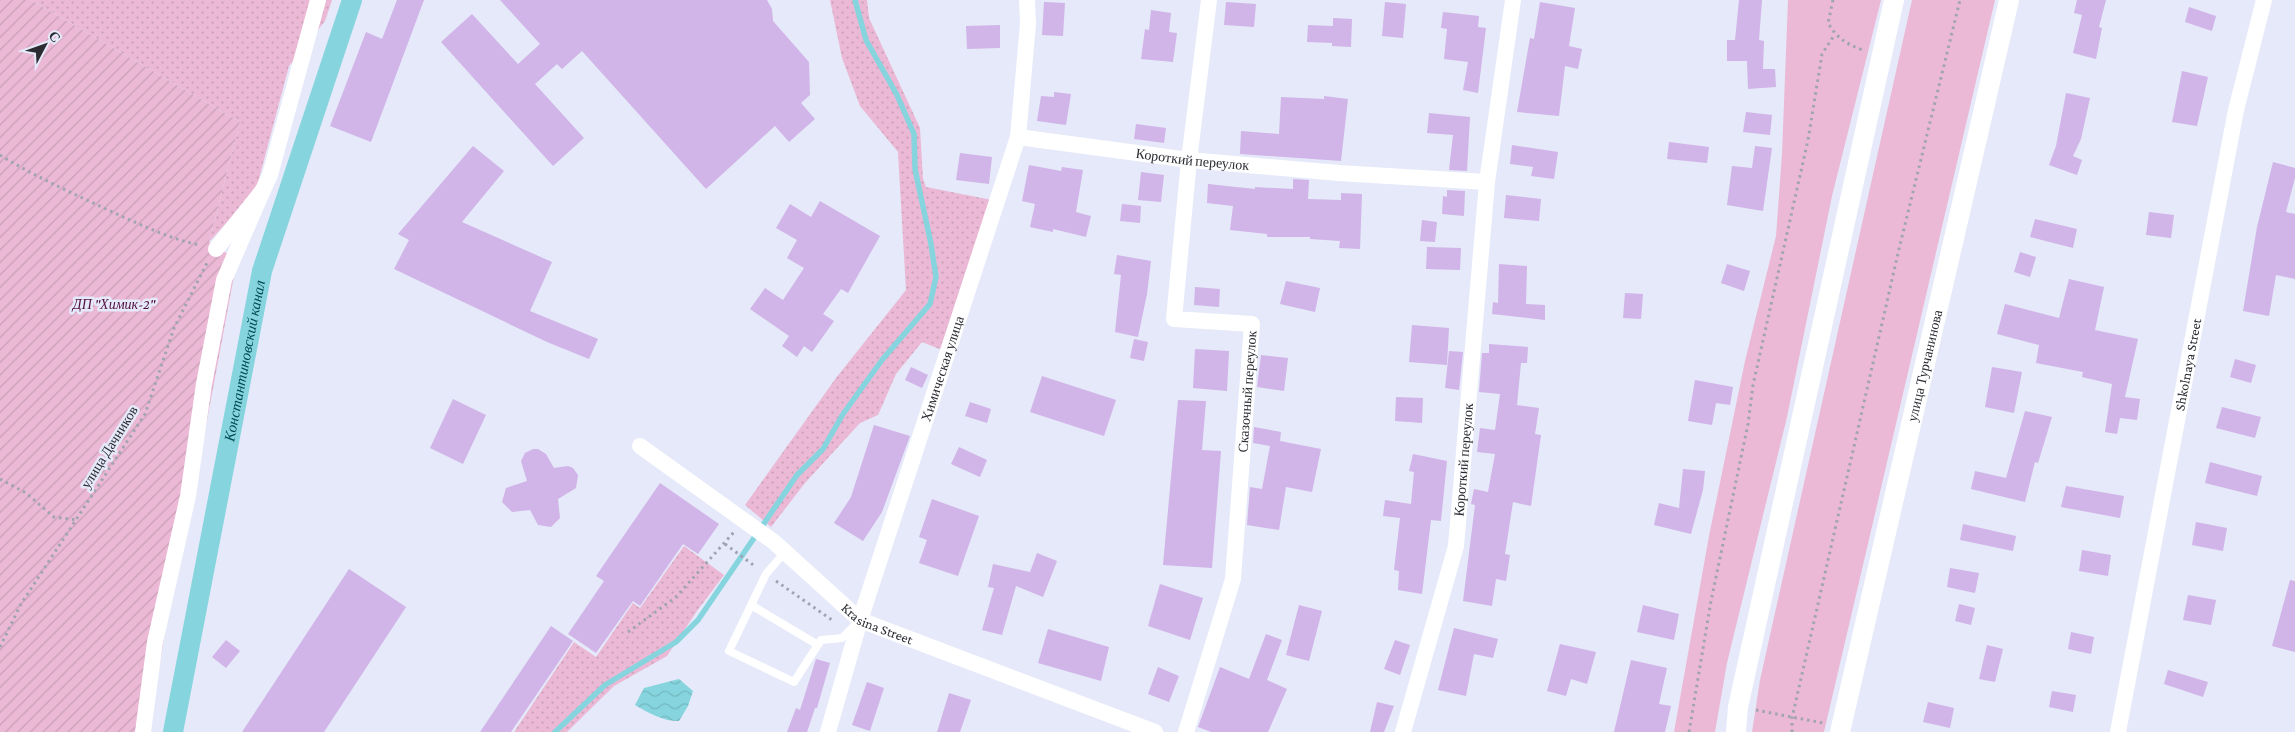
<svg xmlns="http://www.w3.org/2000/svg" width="2295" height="732" viewBox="0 0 2295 732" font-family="'Crimson Pro',serif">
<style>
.grass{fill:url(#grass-dots)}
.park{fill:#ebb9d5}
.garden{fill:url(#garden-furrows)}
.water{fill:url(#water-waves)}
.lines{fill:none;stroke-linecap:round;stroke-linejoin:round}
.stream{stroke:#86d5de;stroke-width:5.5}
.canal{stroke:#86d5de;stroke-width:20}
.building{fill:#d1b4e8}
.path{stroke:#a0a4b0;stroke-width:3;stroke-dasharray:2.5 4;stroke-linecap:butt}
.service{stroke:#fff;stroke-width:8}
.minor{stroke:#fff;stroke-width:16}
.tertiary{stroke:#fff;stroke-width:20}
.labels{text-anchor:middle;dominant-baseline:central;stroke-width:5;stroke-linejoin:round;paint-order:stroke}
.street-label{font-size:14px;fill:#2a2c32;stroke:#e5e9f9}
.park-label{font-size:14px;font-style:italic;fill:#53123e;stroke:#e5e9f9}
.water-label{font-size:15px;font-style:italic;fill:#004b53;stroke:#e5e9f9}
</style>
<defs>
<pattern id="grass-dots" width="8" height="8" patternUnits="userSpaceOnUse" patternTransform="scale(1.25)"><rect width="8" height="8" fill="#ebb9d5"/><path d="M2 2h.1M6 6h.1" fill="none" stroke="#ca9fb7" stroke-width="1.8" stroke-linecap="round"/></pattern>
<pattern id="garden-furrows" width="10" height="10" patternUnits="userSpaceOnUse" patternTransform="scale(1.25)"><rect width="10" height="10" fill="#ebb9d5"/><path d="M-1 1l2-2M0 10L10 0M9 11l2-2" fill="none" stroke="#ca9fb7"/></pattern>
<pattern id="water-waves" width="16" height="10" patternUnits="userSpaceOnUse" patternTransform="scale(1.25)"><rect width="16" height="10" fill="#86d5de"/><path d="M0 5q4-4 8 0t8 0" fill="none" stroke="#74b7bf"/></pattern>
</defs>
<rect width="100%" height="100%" fill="#e5e9f9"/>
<path class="grass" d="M 31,0 L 332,0 L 325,21 L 289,66 L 256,190 L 209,242 L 240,122 Z
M 830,0 L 867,0 L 869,18 L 920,128 L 923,179 L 926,187 L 992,200 L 942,350 L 922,342 L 896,374 L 878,415 L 860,423 L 805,483 L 771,527 L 745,505 L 836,378 L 906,290 L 898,152 L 860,106 L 842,58 Z
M 684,546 L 724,575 L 697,611 L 667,656 L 614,686 L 567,732 L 514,732 L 574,642 L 596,657 L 633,603 L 640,608 Z"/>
<path class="park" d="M 1788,0 L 1881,0 L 1832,196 L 1787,417 L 1727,663 L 1715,732 L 1674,732 L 1709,536 L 1745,361 L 1776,236 L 1782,154 Z
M 1912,0 L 1995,0 L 1824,732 L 1752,732 L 1760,680 Z"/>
<path class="garden" d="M 0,0 L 31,0 L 240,122 L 209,242 L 237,260 L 202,447 L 175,570 L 149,732 L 0,732 Z"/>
<path class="water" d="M 679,679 L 693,691 L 688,706 L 679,721 C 662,721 649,713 635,705 L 644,688 Z"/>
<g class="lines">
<path class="stream" d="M 555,732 L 605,685 L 676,642 L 698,620 L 797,475 L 823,449 L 843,414 L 882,360 L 930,304 L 936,277 L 931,244 L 915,169 L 914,134 L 897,95 L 866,40 L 855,0"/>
<path class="canal" id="s1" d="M 173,732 L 262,271 L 352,0"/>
</g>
<path class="building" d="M 397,0 L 424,0 L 371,142 L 330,126 L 366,32 L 382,39 Z
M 500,0 L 767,0 L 772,9 L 773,21 L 809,62 L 810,95 L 801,103 L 815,119 L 789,142 L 775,126 L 706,189 L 582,51 L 562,69 L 557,64 L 535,84 L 584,138 L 553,166 L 441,42 L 472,14 L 518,64 L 540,44 Z
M 1739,0 L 1762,0 L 1759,40 L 1764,41 L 1763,69 L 1775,69 L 1776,87 L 1748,89 L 1747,61 L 1727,61 L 1727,40 L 1735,40 Z
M 2077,0 L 2106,0 L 2099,27 L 2102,28 L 2096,59 L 2073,53 L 2082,15 L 2074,13 Z
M 1044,2 L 1065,3 L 1063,36 L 1042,35 Z
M 1226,2 L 1256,4 L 1254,27 L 1224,25 Z
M 1385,2 L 1406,4 L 1403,38 L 1382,36 Z
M 1540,2 L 1575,8 L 1569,46 L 1582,49 L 1578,69 L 1565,66 L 1559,116 L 1517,112 L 1530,38 L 1534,39 Z
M 2189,7 L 2216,16 L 2212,31 L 2185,22 Z
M 1151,10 L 1171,13 L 1169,32 L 1177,33 L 1173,62 L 1141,59 L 1145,29 L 1149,30 Z
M 1443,12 L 1479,16 L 1478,27 L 1486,28 L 1478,93 L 1463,90 L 1468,62 L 1444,59 L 1447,29 L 1441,28 Z
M 1333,18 L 1352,19 L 1351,47 L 1332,46 L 1332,43 L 1307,42 L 1308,25 L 1333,26 Z
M 1000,25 L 1000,48 L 967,49 L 966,26 Z
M 2182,71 L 2208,77 L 2197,126 L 2172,122 Z
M 1054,92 L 1071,94 L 1066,125 L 1037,121 L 1041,96 L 1054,97 Z
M 2066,93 L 2090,98 L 2081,139 L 2073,156 L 2082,160 L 2077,175 L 2049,165 L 2056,146 Z
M 1324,96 L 1348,99 L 1341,161 L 1240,154 L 1241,131 L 1279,134 L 1281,97 L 1324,99 Z
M 1746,112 L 1772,115 L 1770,135 L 1743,132 Z
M 1429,113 L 1470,117 L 1467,171 L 1449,170 L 1453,135 L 1427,133 Z
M 1136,124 L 1166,128 L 1164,143 L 1134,139 Z
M 1669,142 L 1709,147 L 1707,163 L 1667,159 Z
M 1512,145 L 1558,152 L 1554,179 L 1531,176 L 1533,167 L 1510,164 Z
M 473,146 L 504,171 L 462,222 L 552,262 L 530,311 L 598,339 L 589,359 L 547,342 L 394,269 L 409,240 L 398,234 Z
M 1755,146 L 1772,148 L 1763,211 L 1727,205 L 1732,166 L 1752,168 Z
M 960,153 L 992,157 L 989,184 L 956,180 Z
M 2273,162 L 2295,168 L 2295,178 L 2286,212 L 2295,214 L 2295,279 L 2276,275 L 2269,316 L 2243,311 L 2257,227 Z
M 1029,165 L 1061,171 L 1062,167 L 1083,170 L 1076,212 L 1091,216 L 1086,237 L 1053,229 L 1053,232 L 1030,227 L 1035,204 L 1022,201 Z
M 1141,172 L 1164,175 L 1161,202 L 1138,200 Z
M 1293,179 L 1309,180 L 1308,199 L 1341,200 L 1341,193 L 1362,194 L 1360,249 L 1339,248 L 1340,241 L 1310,239 L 1310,237 L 1267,237 L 1267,234 L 1230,230 L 1233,206 L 1207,203 L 1208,184 L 1255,189 L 1255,187 L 1293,189 Z
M 1447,190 L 1465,191 L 1464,216 L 1442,214 L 1443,196 L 1447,197 Z
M 1506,195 L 1541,199 L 1539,221 L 1504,218 Z
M 820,201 L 880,236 L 848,293 L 841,289 L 823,314 L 834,321 L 812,352 L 804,346 L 797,357 L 782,346 L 789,336 L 750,309 L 765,288 L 783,300 L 804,268 L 787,258 L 797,240 L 776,228 L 790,204 L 811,217 Z
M 1122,204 L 1141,206 L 1140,223 L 1120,221 Z
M 2149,212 L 2174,215 L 2171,238 L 2146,235 Z
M 2035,219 L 2077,229 L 2073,248 L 2030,237 Z
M 1422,220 L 1437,222 L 1435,242 L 1420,241 Z
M 1427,247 L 1461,248 L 1460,270 L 1426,269 Z
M 2020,252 L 2036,257 L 2030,277 L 2014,272 Z
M 1117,255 L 1151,261 L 1147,294 L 1138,337 L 1115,332 L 1121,275 L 1114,274 Z
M 1499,264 L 1527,266 L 1526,304 L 1545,305 L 1545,320 L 1492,314 L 1493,302 L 1498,303 Z
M 1727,264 L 1750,271 L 1744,291 L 1721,283 Z
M 2069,279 L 2104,287 L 2095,330 L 2138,339 L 2125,397 L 2140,399 L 2137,420 L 2120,418 L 2117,434 L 2105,432 L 2112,384 L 2082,377 L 2083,372 L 2036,363 L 2039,345 L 1997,334 L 2005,304 L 2059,318 Z
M 1286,281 L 1320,288 L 1315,312 L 1280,304 Z
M 1195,287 L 1220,289 L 1219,307 L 1194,305 Z
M 1625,293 L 1643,294 L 1641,319 L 1623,318 Z
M 1412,325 L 1449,328 L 1447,365 L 1409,362 Z
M 1134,339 L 1148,342 L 1144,361 L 1130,358 Z
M 1489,344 L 1528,347 L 1527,363 L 1521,363 L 1517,405 L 1539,408 L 1535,434 L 1541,435 L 1531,506 L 1513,502 L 1505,554 L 1510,555 L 1506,581 L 1496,579 L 1492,606 L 1463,601 L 1475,505 L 1471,504 L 1474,489 L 1488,492 L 1495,454 L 1477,452 L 1480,428 L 1495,430 L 1500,394 L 1479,392 L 1482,353 L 1489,353 Z
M 1195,349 L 1229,351 L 1227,391 L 1193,388 Z
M 1449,351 L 1463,352 L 1459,390 L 1445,388 Z
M 1261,355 L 1288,358 L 1284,391 L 1257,387 Z
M 2235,359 L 2256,365 L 2251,383 L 2230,377 Z
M 911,367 L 928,375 L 922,388 L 905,380 Z
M 1992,367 L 2022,372 L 2014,413 L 1985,407 Z
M 1042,376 L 1116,400 L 1104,436 L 1030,412 Z
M 1695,380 L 1733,387 L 1730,405 L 1716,403 L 1712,425 L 1688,421 Z
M 1396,397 L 1423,398 L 1422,423 L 1395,421 Z
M 453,399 L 486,415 L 463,464 L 430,448 Z
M 1178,400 L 1206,401 L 1202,450 L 1221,451 L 1212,568 L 1163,565 Z
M 970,402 L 991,409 L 987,423 L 965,416 Z
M 2222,407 L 2261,417 L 2255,438 L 2216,428 Z
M 2025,411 L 2052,417 L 2038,463 L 2035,462 L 2025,502 L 1971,489 L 1975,471 L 2006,478 Z
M 874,425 L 910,436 L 882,512 L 863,541 L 834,523 L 851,497 Z
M 1254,427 L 1281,432 L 1280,441 L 1321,449 L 1312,492 L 1286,487 L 1279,530 L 1247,525 L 1250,487 L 1262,489 L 1270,446 L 1253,443 Z
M 959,447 L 987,460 L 980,477 L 951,464 Z
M 533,449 L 538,449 L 546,454 L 554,468 L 568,466 L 573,468 L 578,475 L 576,488 L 558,499 L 560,518 L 551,527 L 538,525 L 530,510 L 512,512 L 502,502 L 506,488 L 527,481 L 521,461 L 525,453 Z
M 1413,454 L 1447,461 L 1441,521 L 1431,520 L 1422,594 L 1398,590 L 1399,571 L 1394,570 L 1400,518 L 1383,516 L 1385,500 L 1411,504 L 1414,472 L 1409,471 Z
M 2210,462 L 2262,476 L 2257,496 L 2205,483 Z
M 1683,469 L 1705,471 L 1703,490 L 1691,534 L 1654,525 L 1659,503 L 1679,508 Z
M 660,483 L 719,524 L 698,554 L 683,544 L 640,606 L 633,601 L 596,653 L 568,634 L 604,581 L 596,576 Z
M 2066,486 L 2124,496 L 2120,518 L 2061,507 Z
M 932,499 L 979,516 L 958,576 L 919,563 L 927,540 L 919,537 Z
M 2196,522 L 2227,528 L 2223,551 L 2192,545 Z
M 1963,524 L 2016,536 L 2013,551 L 1960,540 Z
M 2082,550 L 2111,555 L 2108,576 L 2079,571 Z
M 1037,553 L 1057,561 L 1043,597 L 1016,586 L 1002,635 L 982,630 L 994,588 L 988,587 L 993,564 L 1030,572 Z
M 1950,568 L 1979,573 L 1975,593 L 1947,587 Z
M 349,569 L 406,607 L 324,732 L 242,732 Z
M 2290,580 L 2295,581 L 2295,652 L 2272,646 Z
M 1160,584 L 1203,598 L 1190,640 L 1148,626 Z
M 2188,595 L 2216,600 L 2211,625 L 2183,620 Z
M 1959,604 L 1975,608 L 1971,625 L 1955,621 Z
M 1299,605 L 1322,611 L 1309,661 L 1286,655 Z
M 1643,605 L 1679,614 L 1674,640 L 1637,632 Z
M 551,626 L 573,641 L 511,732 L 480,732 Z
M 1454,628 L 1498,639 L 1493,658 L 1474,654 L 1466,696 L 1438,690 Z
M 1048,629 L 1109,647 L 1101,681 L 1038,663 Z
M 2071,632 L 2094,637 L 2091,654 L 2068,649 Z
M 1266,634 L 1282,640 L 1267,680 L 1287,689 L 1268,732 L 1211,732 L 1198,727 L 1220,667 L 1249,679 Z
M 226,640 L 240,651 L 226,668 L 212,657 Z
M 1395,640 L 1410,645 L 1400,675 L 1384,669 Z
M 1560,644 L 1596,652 L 1587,684 L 1571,679 L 1566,696 L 1547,691 Z
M 1987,645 L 2003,649 L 1995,682 L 1979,679 Z
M 816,659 L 830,663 L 817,708 L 815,708 L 807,732 L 787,732 L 796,708 L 800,710 Z
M 1631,660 L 1667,668 L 1659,704 L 1671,706 L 1665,732 L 1614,732 Z
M 1158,667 L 1179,676 L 1169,702 L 1148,694 Z
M 2168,670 L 2208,682 L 2203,697 L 2164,684 Z
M 867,682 L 884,688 L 870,731 L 852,725 Z
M 2052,691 L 2076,695 L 2073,712 L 2049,707 Z
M 949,693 L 971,700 L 960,732 L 937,732 Z
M 1377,702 L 1394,706 L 1384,732 L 1370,732 Z
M 1928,702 L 1954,708 L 1950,728 L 1923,722 Z"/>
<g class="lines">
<path class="path" d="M 1833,0 L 1828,23 C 1837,38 1846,44 1863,50
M 0,155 C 34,176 70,192 106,209 C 137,223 167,238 199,245
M 0,479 L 26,493 L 54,517 L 77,520
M 725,544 L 756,567
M 776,581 L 832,620
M 628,632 L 676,597 L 734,532
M 0,647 L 21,604 L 145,414 L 174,328 L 207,263
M 1756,710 L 1823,723
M 1689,732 L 1711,601 L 1748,424 L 1753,385 L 1808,140 L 1822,54 L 1835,34
M 1792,732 L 1792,718 L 1899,249 L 1960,0"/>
<path class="service" d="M 785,552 L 766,574 L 729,651 L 794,682 L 821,640 L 842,638 L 854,626
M 751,605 L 818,645"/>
<g class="minor">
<path id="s2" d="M 1018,137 L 1189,160 L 1339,173 L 1487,182"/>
<path d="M 216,249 L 263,190 L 270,175 L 318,0"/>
<path id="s3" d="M 640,446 L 774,542 L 860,620 L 1155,732"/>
<path d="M 143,732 L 155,642 L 188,496 L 204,384 L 224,280 L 263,190"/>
<path id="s4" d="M 828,732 L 860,620 L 1018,137 L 1028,24 L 1027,0"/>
<path id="s5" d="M 1186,732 L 1233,579 L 1252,324 L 1174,319 L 1189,160 L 1209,0"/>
<path id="s6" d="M 1403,732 L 1456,546 L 1487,182 L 1513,0"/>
<path id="s7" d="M 2118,732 L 2236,110 L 2264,0"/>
</g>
<g class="tertiary">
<path d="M 1736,732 L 1738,707 L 1894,0"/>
<path id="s8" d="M 1840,732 L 2009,0"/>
</g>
</g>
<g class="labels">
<g class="street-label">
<text stroke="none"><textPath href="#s2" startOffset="176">Короткий переулок</textPath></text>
<text stroke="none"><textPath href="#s7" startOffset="374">Shkolnaya Street</textPath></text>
<text stroke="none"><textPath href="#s8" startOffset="376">улица Турчанинова</textPath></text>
<text stroke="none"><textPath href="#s4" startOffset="381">Химическая улица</textPath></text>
<text stroke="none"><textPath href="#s5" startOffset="348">Сказочный переулок</textPath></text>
<text transform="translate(109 447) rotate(-58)">улица Дачников</text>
<text stroke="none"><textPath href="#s6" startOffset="280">Короткий переулок</textPath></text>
<text stroke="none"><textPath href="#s3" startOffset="298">Krasina Street</textPath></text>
</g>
<g class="park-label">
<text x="114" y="304">ДП "Химик-2"</text>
</g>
<g class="water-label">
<text stroke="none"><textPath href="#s1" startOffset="378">Константиновский канал</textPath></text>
</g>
</g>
<g transform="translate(45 45) rotate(49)" stroke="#e5e9f9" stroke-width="4" paint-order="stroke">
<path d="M0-4L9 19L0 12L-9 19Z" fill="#2a2c32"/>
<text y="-8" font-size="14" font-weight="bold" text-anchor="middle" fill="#2a2c32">С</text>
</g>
</svg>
